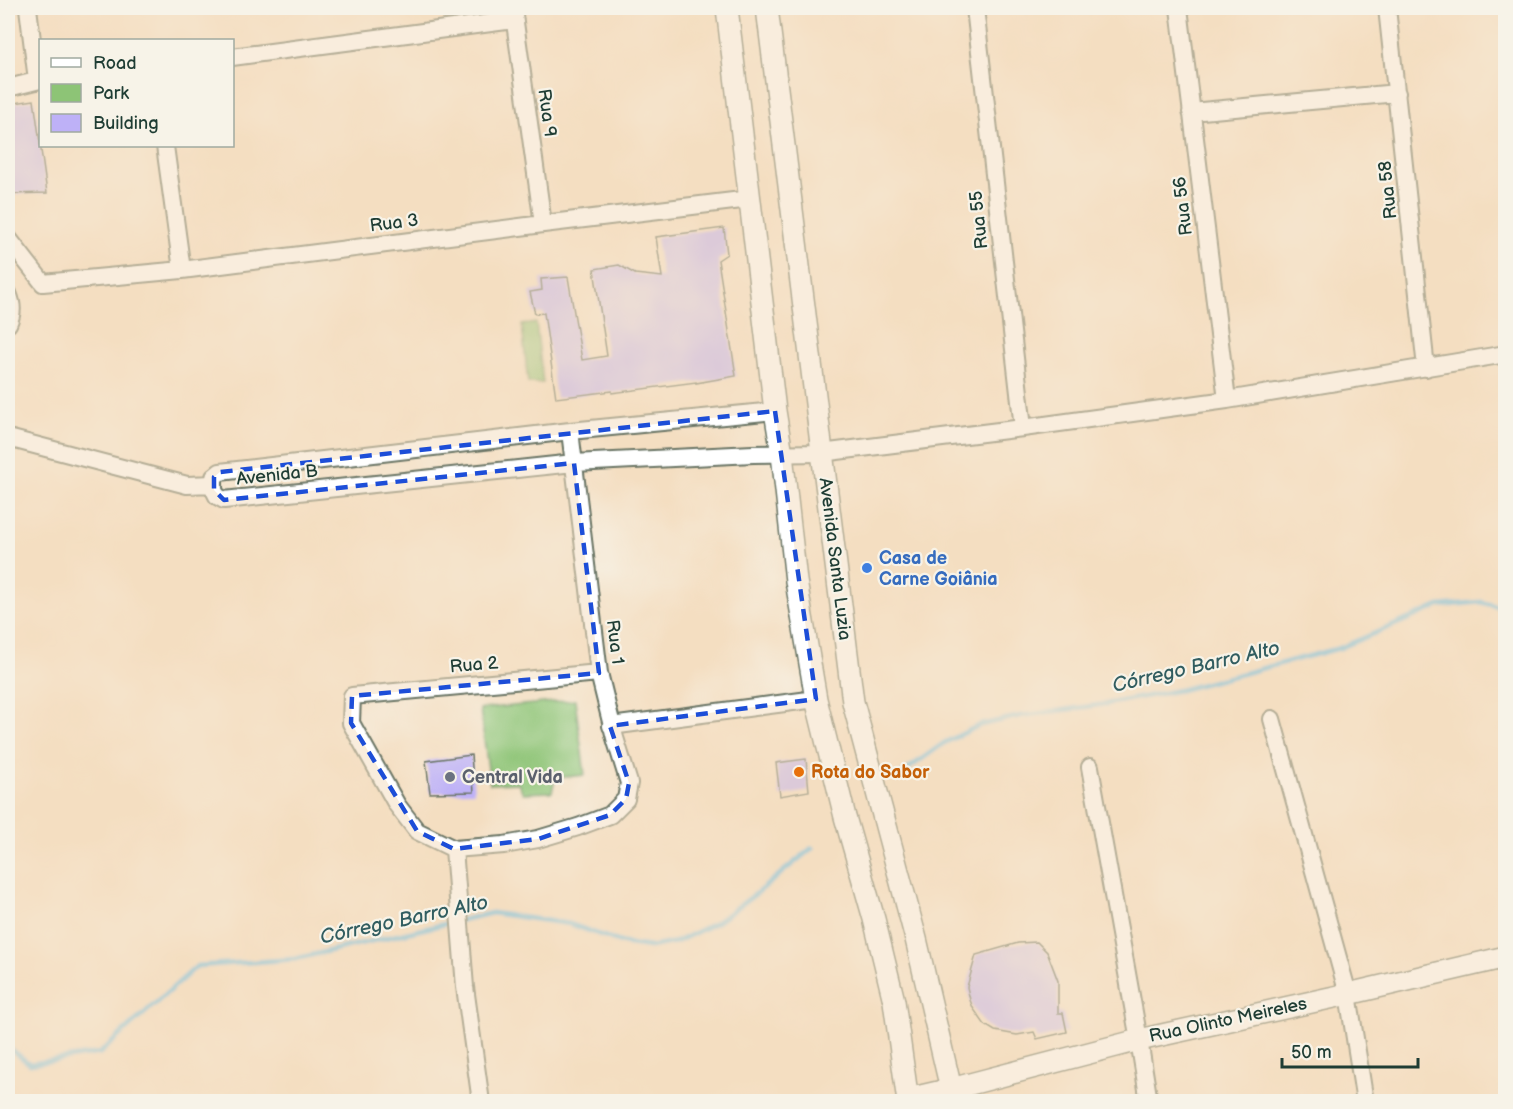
<svg xmlns="http://www.w3.org/2000/svg" width="1513" height="1109" viewBox="0 0 1513 1109" font-family="'Balsamiq Sans',sans-serif">
<style>
.green{fill:#8dc476;stroke:#568055;stroke-width:1.5}
.lines{fill:none;stroke-linecap:round;stroke-linejoin:round}
.stream{stroke:#68bde5;stroke-width:5}
.building{fill:#beb1f7}
.minor-casing{stroke:#6a7565;stroke-width:20}
.tertiary-casing{stroke:#6a7565;stroke-width:24}
.minor{stroke:#fff;stroke-width:16}
.tertiary{stroke:#fff;stroke-width:21}
.marked{fill:none;stroke:#1d4ed8;stroke-width:4.5;stroke-dasharray:12 8;stroke-linejoin:round}
.shop-dot{fill:#3f7fe0;stroke:#f7f3e8;stroke-width:2}
.food-dot{fill:#e8710a;stroke:#f7f3e8;stroke-width:2}
.worship-dot{fill:#6b7280;stroke:#f7f3e8;stroke-width:2}
.labels{text-anchor:middle;dominant-baseline:central;stroke-width:4.5;stroke-linejoin:round;paint-order:stroke}
.street-label{font-size:18px;fill:#1f3d34;stroke:#f7f3e8}
.shop-label{font-size:18px;font-weight:bold;fill:#366cbe;stroke:#f7f3e8;text-anchor:start}
.food-label{font-size:18px;font-weight:bold;fill:#c56008;stroke:#f7f3e8;text-anchor:start}
.worship-label{font-size:18px;font-weight:bold;fill:#5b616d;stroke:#f7f3e8;text-anchor:start}
.water-label{font-size:20px;font-style:italic;fill:#315d60;stroke:#f7f3e8}
</style>
<rect width="100%" height="100%" fill="#f7f3e8"/>
<filter id="ink" filterUnits="userSpaceOnUse"><feTurbulence type="fractalNoise" baseFrequency=".0167" numOctaves="2"/><feDisplacementMap in="SourceGraphic" scale="12" xChannelSelector="R" yChannelSelector="G"/><feConvolveMatrix kernelMatrix="1 2 1 2 8 2 1 2 1" color-interpolation-filters="sRGB"/></filter>
<filter id="wash" filterUnits="userSpaceOnUse"><feTurbulence type="fractalNoise" baseFrequency=".008" numOctaves="4" result="noise"/><feDisplacementMap in="SourceGraphic" scale="24" xChannelSelector="R" yChannelSelector="G"/><feGaussianBlur stdDeviation="1.35" result="paint"/><feColorMatrix in="noise" values="0 0 0 0 0 0 0 0 0 0 0 0 0 0 0 0 0 1.4 0 .05"/><feComposite in="paint" operator="in"/></filter>
<g filter="url(#wash)">
<rect width="100%" height="100%" fill="#f4dec1"/>
<path class="green" d="M 536,323 L 543,383 L 528,383 L 522,325 Z
M 575,700 L 585,775 L 555,778 L 552,792 L 523,793 L 518,783 L 490,784 L 480,709 Z"/>
<g class="lines">
<path class="stream" d="M 898,776 L 944,743 L 980,725 L 1020,716 L 1106,704 L 1180,690 L 1340,648 L 1439,606 L 1481,602 L 1506,609
M 8,1047 L 30,1064 L 100,1053 L 197,966 L 295,959 L 492,913 L 570,924 L 623,943 L 650,947 L 676,942 L 717,922 L 757,893 L 812,848"/>
</g>
<g id="blocks">
<path class="building" d="M 34,100 L 47,193 L 8,194 L 8,104 Z
M 724,228 L 727,254 L 718,260 L 736,376 L 696,383 L 696,382 L 612,393 L 612,391 L 556,398 L 544,313 L 535,314 L 530,292 L 542,290 L 541,279 L 568,277 L 582,360 L 607,356 L 594,269 L 619,265 L 635,274 L 662,277 L 656,237 Z
M 471,755 L 474,792 L 430,793 L 426,761 Z
M 806,759 L 809,791 L 780,796 L 776,763 Z
M 1037,942 L 1047,952 L 1058,981 L 1058,1013 L 1063,1013 L 1067,1032 L 1037,1039 L 1034,1032 L 1017,1035 L 995,1031 L 985,1025 L 973,1008 L 970,1000 L 967,987 L 976,955 L 1018,943 Z"/>
</g>
</g>
<g filter="url(#ink)">
<use href="#blocks" fill-opacity="0" stroke="#6a7565" stroke-width="1.5"/>
<g class="lines">
<g class="minor-casing">
<path id="minor" d="M 28,8 L 37,80
M 513,8 L 543,224
M 975,8 L 1023,428
M 1179,8 L 1227,400
M 1387,8 L 1426,368
M 232,57 L 514,20
M 8,88 L 40,80
M 1191,112 L 1397,93
M 165,146 L 182,270
M 8,238 L 43,283 L 182,270 L 543,224 L 750,199
M 8,293 C 13,305 13,313 8,324
M 775,411 L 570,431 L 220,472 L 214,477 L 214,490 L 217,496 L 224,500 L 574,463 L 753,454 L 821,453 L 1023,428 L 1227,400 L 1506,354
M 570,431 L 599,673 L 615,738 L 629,783 L 626,799 L 610,815 L 578,827 L 538,839 L 504,845 L 454,849 L 417,831 L 397,805 L 351,723 L 352,696 L 599,673
M 8,438 L 187,485 L 213,484
M 1272,719 L 1348,994 L 1365,1102
M 611,726 L 816,699
M 1090,767 L 1139,1040 L 1149,1102
M 454,849 L 465,987 L 481,1102"/>
</g>
<g class="tertiary-casing">
<path id="tertiary" d="M 727,8 L 775,411 L 782,454 L 796,581 L 816,699 L 845,817 L 874,919 L 894,1001 L 908,1102
M 767,8 L 853,702 L 916,939 L 951,1089 L 953,1102
M 908,1099 L 951,1089 L 1139,1040 L 1348,994 L 1506,957"/>
</g>
<use href="#minor" class="minor"/>
<use href="#tertiary" class="tertiary"/>
</g>
</g>
<path d="M0 0H1513V1109H0ZM 775,411 L 816,699 L 610,726 L 629,783 L 626,799 L 610,815 L 538,839 L 454,849 L 417,831 L 351,723 L 352,696 L 599,673 L 574,463 L 224,500 L 214,490 L 214,477 L 220,472 Z" fill="#f4dec1" fill-opacity=".55" fill-rule="evenodd"/>
<path class="marked" d="M 775,411 L 816,699 L 610,726 L 629,783 L 626,799 L 610,815 L 538,839 L 454,849 L 417,831 L 351,723 L 352,696 L 599,673 L 574,463 L 224,500 L 214,490 L 214,477 L 220,472 Z"/>
<circle class="shop-dot" cx="867" cy="568" r="6"/>
<circle class="food-dot" cx="799" cy="772" r="6"/>
<circle class="worship-dot" cx="450" cy="777" r="6"/>
<g class="labels">
<g class="street-label">
<text transform="translate(547 113) rotate(82)">Rua 9</text>
<text transform="translate(1388 190) rotate(-96)">Rua 58</text>
<text transform="translate(1183 206) rotate(-97)">Rua 56</text>
<text transform="translate(979 220) rotate(-96)">Rua 55</text>
<text transform="translate(394 223) rotate(-7)">Rua 3</text>
<text transform="translate(277 475) rotate(-6)">Avenida B</text>
<text transform="translate(835 559) rotate(83)">Avenida Santa Luzia</text>
<text transform="translate(615 642) rotate(83)">Rua 1</text>
<text transform="translate(474 665) rotate(-5)">Rua 2</text>
<text transform="translate(1228 1020) rotate(-12)">Rua Olinto Meireles</text>
</g>
<g class="shop-label">
<text x="879" y="558">Casa de<tspan x="879" dy="21">Carne Goiânia</tspan></text>
</g>
<g class="food-label">
<text x="811" y="772">Rota do Sabor</text>
</g>
<g class="worship-label">
<text x="462" y="777">Central Vida</text>
</g>
<g class="water-label">
<text transform="translate(1196 667) rotate(-13)">Córrego Barro Alto</text>
<text transform="translate(404 920) rotate(-12)">Córrego Barro Alto</text>
</g>
</g>
<rect width="1513" height="1109" fill="none" stroke="#f7f3e8" stroke-width="30"/>
<rect x="39" y="39" width="195" height="108" fill="#f7f3e8" stroke="#a1aaa0" stroke-width="1.5"/>
<rect x="51" y="58" width="30" height="9" fill="#ffffff" stroke="#a1aaa0" stroke-width="1.5"/>
<text x="93" y="69" font-size="18" fill="#1f3d34">Road</text>
<rect x="51" y="84" width="30" height="18" fill="#8dc476" stroke="#a1aaa0" stroke-width="1.5"/>
<text x="93" y="99" font-size="18" fill="#1f3d34">Park</text>
<rect x="51" y="114" width="30" height="18" fill="#beb1f7" stroke="#a1aaa0" stroke-width="1.5"/>
<text x="93" y="129" font-size="18" fill="#1f3d34">Building</text>
<path d="M1282 1058v9h136v-9" fill="none" stroke="#1f3d34" stroke-width="3"/>
<text x="1291" y="1058" font-size="18" fill="#1f3d34" stroke="#f7f3e8" stroke-width="4.5" paint-order="stroke">50 m</text>
</svg>
